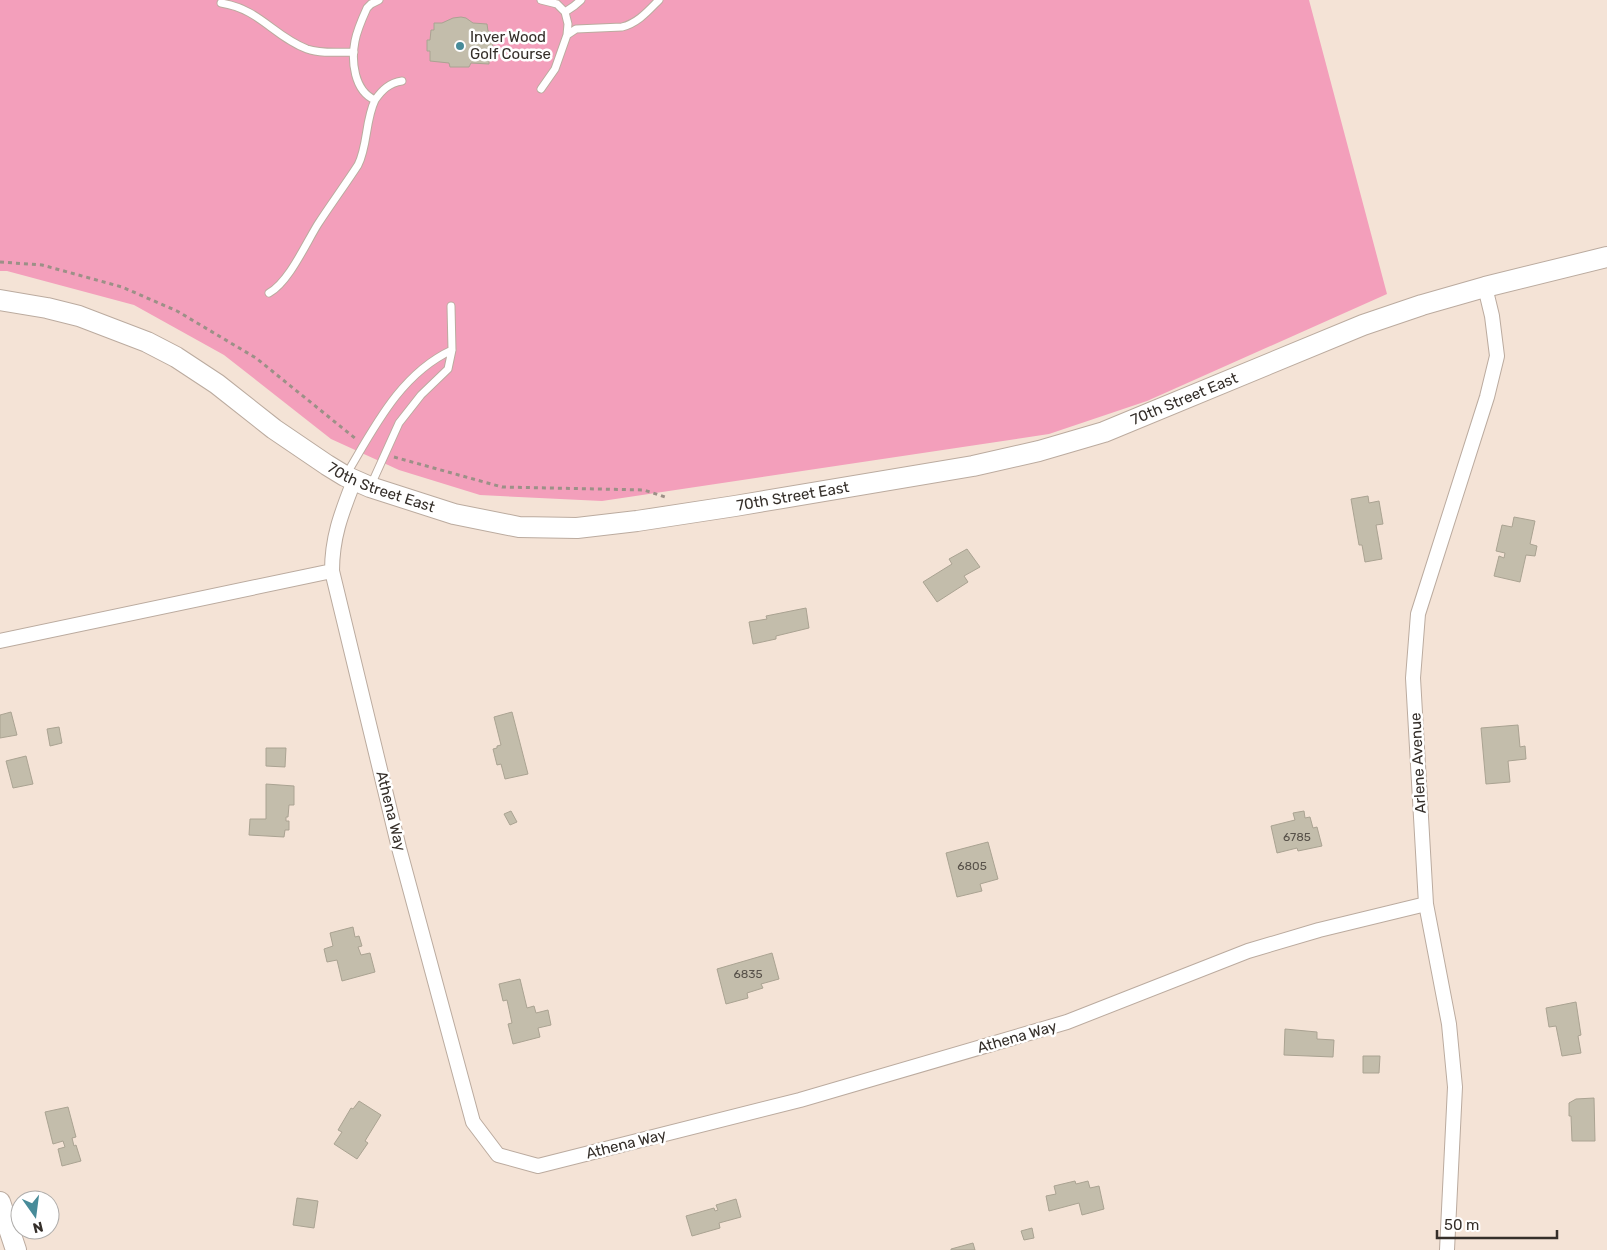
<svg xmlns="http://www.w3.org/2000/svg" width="1607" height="1250" viewBox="0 0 1607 1250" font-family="Rubik,sans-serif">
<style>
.green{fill:#f39fbb}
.building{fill:#c3bdab;stroke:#aaa392}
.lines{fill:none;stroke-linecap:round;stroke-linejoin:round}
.lane-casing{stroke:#bbab9f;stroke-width:9}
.street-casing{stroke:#bbab9f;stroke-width:16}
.secondary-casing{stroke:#bbab9f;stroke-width:22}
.path{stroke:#9c9087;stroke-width:3;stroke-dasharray:4 4;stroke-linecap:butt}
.lane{stroke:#fff;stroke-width:7}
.street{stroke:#fff;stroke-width:14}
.secondary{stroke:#fff;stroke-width:20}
.poi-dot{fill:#478b99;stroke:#fff;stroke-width:2}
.labels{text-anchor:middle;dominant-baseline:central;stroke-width:5;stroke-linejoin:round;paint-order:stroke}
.number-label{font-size:12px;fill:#58524a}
.poi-label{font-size:15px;fill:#352f2a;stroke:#fff;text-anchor:start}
.street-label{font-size:15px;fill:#352f2a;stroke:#fff}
</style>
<rect width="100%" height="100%" fill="#f4e3d6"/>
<path class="green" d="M 0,0 L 1309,0 L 1387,294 L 1147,401 L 1049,434 L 602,501 L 480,495 L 399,470 L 331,439 L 224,355 L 134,305 L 7,271 L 0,271 Z"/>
<path class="building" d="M 461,17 L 466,18 L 473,23 L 487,24 L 488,31 L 491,32 L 490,42 L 493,42 L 492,52 L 489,52 L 489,64 L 471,63 L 469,67 L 450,67 L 449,63 L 430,61 L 430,51 L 427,51 L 427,40 L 430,40 L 431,30 L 434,30 L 434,23 L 442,23 L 453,18 Z
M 1368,496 L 1369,503 L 1379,501 L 1383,524 L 1376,525 L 1382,559 L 1365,562 L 1362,545 L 1359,545 L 1351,499 Z
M 1514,517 L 1535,521 L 1530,544 L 1537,546 L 1535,556 L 1526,555 L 1520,582 L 1494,576 L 1499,556 L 1504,558 L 1505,553 L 1496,551 L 1502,525 L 1512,527 Z
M 967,549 L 980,567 L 964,576 L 968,582 L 937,602 L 923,582 L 952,564 L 949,559 Z
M 806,608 L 809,628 L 776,636 L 776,639 L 753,644 L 749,622 L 767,619 L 766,616 Z
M 11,712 L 17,735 L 0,738 L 0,715 Z
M 512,712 L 528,774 L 505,779 L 501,764 L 497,765 L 493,749 L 497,748 L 497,746 L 501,745 L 494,717 Z
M 1518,725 L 1520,747 L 1525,746 L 1526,759 L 1508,761 L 1510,782 L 1486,784 L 1481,728 Z
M 59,727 L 62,743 L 50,746 L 47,729 Z
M 266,748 L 286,748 L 285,767 L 266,766 Z
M 26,756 L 33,784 L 13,788 L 6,761 Z
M 266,784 L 294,786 L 294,805 L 289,805 L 288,817 L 286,817 L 286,821 L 289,821 L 289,830 L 285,830 L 284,837 L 249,835 L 250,819 L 266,819 Z
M 511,811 L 517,822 L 510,825 L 504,814 Z
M 1304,811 L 1305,818 L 1310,817 L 1313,828 L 1317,827 L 1322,846 L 1298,851 L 1297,848 L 1277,853 L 1271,826 L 1295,820 L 1293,813 Z
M 988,842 L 998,879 L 980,884 L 982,891 L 957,897 L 946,853 Z
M 353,927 L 355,937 L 359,936 L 362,946 L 358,947 L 361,955 L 370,953 L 375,972 L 342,981 L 337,960 L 327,962 L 324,949 L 333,946 L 330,933 Z
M 772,953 L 779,979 L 761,984 L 763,988 L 747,993 L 748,998 L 726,1004 L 717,969 Z
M 520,979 L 527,1008 L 534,1006 L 536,1013 L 548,1010 L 551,1025 L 538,1028 L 540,1037 L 513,1044 L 508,1024 L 512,1023 L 507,1000 L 503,1001 L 499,984 Z
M 1576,1002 L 1581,1035 L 1578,1036 L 1581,1053 L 1562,1056 L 1556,1026 L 1549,1027 L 1546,1008 Z
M 1285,1029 L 1317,1032 L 1317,1039 L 1334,1040 L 1333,1057 L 1284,1055 Z
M 1363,1056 L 1380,1056 L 1379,1073 L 1363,1073 Z
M 1594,1098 L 1595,1141 L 1572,1141 L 1571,1116 L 1569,1116 L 1569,1103 L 1576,1099 Z
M 359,1101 L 381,1115 L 365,1141 L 368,1143 L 357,1159 L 334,1144 L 342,1132 L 338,1130 L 351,1108 L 353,1109 Z
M 68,1107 L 76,1137 L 72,1138 L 74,1146 L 76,1145 L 81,1161 L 62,1166 L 58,1149 L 65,1147 L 63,1141 L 53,1144 L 45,1112 Z
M 1075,1181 L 1076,1184 L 1088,1181 L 1090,1188 L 1099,1186 L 1104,1209 L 1082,1215 L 1079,1203 L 1049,1211 L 1046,1196 L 1056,1194 L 1054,1186 Z
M 297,1198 L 318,1201 L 314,1228 L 293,1225 Z
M 736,1199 L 741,1217 L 719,1223 L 720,1228 L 692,1236 L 686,1216 L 714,1208 L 715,1211 L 718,1210 L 716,1205 Z
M 1032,1228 L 1034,1238 L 1024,1240 L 1021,1231 Z
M 973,1243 L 975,1250 L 951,1250 L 951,1249 Z"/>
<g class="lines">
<g class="lane-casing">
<path id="lane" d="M 379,0 L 371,4 L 367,8 C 362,19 357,30 355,41 C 351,61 354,91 375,100 C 382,90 389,83 402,81
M 541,0 L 557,4 L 565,12 L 574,6 L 581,0
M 221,3 C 260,9 273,36 307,49 C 321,54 339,52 354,52
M 565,12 L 568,24 L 567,35
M 541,89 L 555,69 L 567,35 L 576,29 L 622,27 C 638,23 648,11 659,0
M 269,293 C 289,282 306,243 318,224 C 331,204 345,185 358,165 C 368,145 365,121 375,100
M 346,475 C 374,428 400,374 452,350
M 371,485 L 399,423 L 421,395 L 448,369 L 452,350 L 451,306"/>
</g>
<g class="street-casing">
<path id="street" d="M 354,481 C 342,512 332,536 332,571 L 399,848 L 473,1122 L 498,1155 L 538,1166 L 800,1100 L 1067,1022 L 1248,951 L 1319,930 L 1426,904
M 0,641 L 332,571
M 1447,1250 L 1455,1087 L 1449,1024 L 1426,904 L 1413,678 L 1418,614 L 1487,397 L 1497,356 L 1492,316 L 1485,287"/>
</g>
<g class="secondary-casing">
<g id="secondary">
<path id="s1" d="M 0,300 L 47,308 L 79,316 L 147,342 L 176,357 L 217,384 L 274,429 L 327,465 L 345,476 L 370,487 L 454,514 L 519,527 L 577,528 L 637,521 L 735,506 L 973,466 L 1039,451 L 1104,432 L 1363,325 L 1422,305 L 1485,287 L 1607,257"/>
<path d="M 0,1202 L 16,1250"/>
</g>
</g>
<path class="path" d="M 0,262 L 42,265 L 122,287 L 177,311 L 256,358 L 356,439
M 394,457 L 502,487 L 644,490 L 668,498"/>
<use href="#lane" class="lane"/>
<use href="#street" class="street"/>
<use href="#secondary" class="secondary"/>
</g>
<circle class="poi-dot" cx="460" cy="46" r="5"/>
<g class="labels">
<g class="number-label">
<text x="1297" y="837">6785</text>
<text x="972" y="866">6805</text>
<text x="748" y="974">6835</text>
</g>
<g class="poi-label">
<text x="470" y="37">Inver Wood<tspan x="470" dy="17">Golf Course</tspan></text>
</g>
<g class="street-label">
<text stroke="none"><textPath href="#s1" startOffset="1256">70th Street East</textPath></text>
<text stroke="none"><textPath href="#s1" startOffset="431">70th Street East</textPath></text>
<text stroke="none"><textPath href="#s1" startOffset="851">70th Street East</textPath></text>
<text transform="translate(1418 763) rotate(-93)">Arlene Avenue</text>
<text transform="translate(391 811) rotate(76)">Athena Way</text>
<text transform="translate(1017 1037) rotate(-16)">Athena Way</text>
<text transform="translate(626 1144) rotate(-14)">Athena Way</text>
</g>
</g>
<g transform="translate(35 1215) rotate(166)"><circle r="24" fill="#ffffff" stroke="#aeacaa"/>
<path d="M0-4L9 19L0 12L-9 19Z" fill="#478b99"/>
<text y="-8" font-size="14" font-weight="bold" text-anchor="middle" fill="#352f2a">N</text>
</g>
<path d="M1437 1230v8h120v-8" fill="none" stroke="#352f2a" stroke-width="2.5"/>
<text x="1444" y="1230" font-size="15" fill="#352f2a" stroke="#ffffff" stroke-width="4" paint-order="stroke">50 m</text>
</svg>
